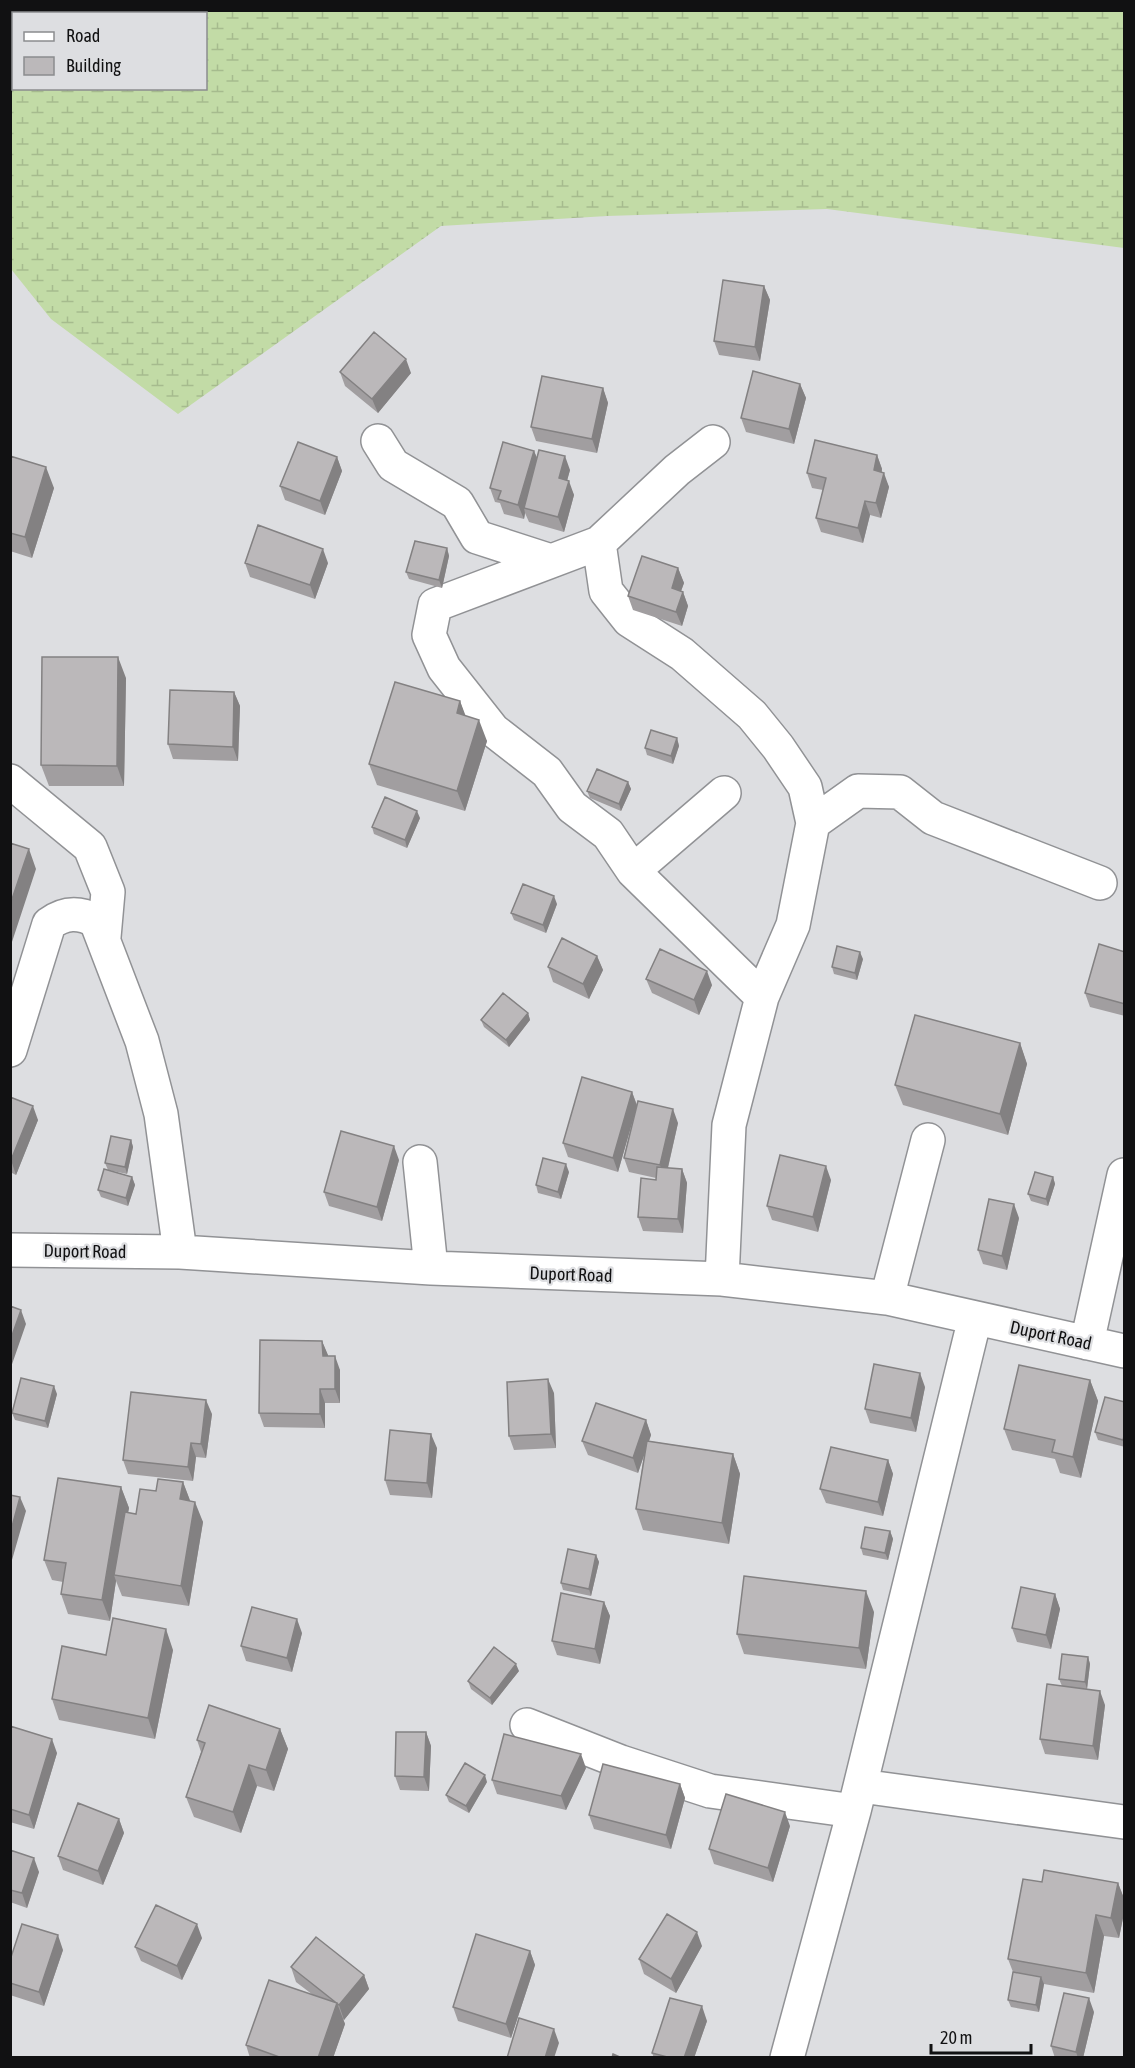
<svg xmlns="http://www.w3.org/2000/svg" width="1135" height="2068" viewBox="0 0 1135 2068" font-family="'Asap Condensed',sans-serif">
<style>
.wetland{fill:url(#wetland-marsh);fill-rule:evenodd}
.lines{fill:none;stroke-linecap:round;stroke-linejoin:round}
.minor-casing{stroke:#919295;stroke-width:36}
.minor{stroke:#fff;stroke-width:33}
.wall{fill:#a19ea0}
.shaded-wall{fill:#838182}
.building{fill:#bbb8ba;stroke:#838182;stroke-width:1.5}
.labels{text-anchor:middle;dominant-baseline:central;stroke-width:4.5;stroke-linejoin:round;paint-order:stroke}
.street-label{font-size:18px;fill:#111112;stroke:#dddee1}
</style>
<defs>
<pattern id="wetland-marsh" width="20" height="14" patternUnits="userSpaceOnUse" patternTransform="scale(1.5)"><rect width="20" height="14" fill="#c2dba6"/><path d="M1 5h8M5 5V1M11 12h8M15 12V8" fill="none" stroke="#a6bb8e"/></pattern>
</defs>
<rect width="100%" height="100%" fill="#dddee1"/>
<path class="wetland" d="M 10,11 L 1124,11 L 1124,248 L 827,209 L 607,216 L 441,226 L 178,414 L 51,319 L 11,269 ZM 14,14 L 206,14 L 206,88 L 14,88 Z"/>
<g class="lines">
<g class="minor-casing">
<path id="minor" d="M 378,441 L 393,465 L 457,503 L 477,537 L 551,561
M 713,442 L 677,470 L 599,543 L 606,591 L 629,620 L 682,654 L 752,715 L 778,747 L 805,787 L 813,823 L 793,925 L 762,997 L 729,1125 L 722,1279
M 599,543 L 435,605 L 429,635 L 444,668 L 493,730 L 547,772 L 572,807 L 608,834 L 633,871 L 762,997
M 10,781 L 90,847 L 108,892 L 104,937
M 813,823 L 858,791 L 900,792 L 933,818 L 1100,883
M 633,871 L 724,793
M 10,1050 L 49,924 C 65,912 79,912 96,921 L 142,1041 L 161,1114 L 180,1252
M 420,1162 L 431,1268
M 10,1250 L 180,1252 L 431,1268 L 722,1279 L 887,1298 L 1124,1351
M 887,1298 L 928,1140
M 1087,1343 L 1124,1175
M 527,1725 L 621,1762 L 710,1791 L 854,1811
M 861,1786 L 1124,1822
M 787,2058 L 854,1811 L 975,1318"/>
</g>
<use href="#minor" class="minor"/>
</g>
<path class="wall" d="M 764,286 L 770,300 L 760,361 L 719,355 L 714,341 Z
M 340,372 L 411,373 L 378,413 L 345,386 Z
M 800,384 L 806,398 L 794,444 L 746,432 L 741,418 Z
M 603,388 L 608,403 L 597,453 L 536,441 L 531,427 Z
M 534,451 L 537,458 L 570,470 L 567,480 L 574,495 L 564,532 L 529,522 L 525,513 L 524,519 L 504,514 L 500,503 L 495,502 L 490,488 Z
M 877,455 L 882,469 L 882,472 L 889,487 L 881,518 L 870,515 L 863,543 L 821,532 L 816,518 L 823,490 L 812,488 L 807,473 Z
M 10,456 L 54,488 L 32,558 L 10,551 Z
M 337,457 L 342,471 L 325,515 L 285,500 L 280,486 Z
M 447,548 L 449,556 L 442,588 L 409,579 L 406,572 Z
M 245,563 L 328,563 L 315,599 L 250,577 Z
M 678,568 L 684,583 L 681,591 L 683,592 L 688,606 L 682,626 L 633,610 L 628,596 Z
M 126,678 L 124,786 L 49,786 L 41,765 Z
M 234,692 L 240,706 L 238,761 L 173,759 L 168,744 Z
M 460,701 L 465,716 L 487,741 L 465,811 L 377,785 L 369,764 Z
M 677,738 L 679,746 L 673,764 L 647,755 L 645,748 Z
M 628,782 L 631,789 L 621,811 L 590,798 L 587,791 Z
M 420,818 L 407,848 L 374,834 L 372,827 Z
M 557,904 L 546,933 L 514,920 L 511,913 Z
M 1125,952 L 1125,1016 L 1090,1007 L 1085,993 Z
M 597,956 L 603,970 L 589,999 L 553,982 L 548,967 Z
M 863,959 L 857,980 L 834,974 L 832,967 Z
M 646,979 L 712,985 L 699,1015 L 652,993 Z
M 528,1013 L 530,1020 L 509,1047 L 484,1027 L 481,1020 Z
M 1020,1043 L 1027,1064 L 1008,1135 L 903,1105 L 895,1085 Z
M 632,1092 L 637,1105 L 678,1123 L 668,1168 L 682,1169 L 687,1183 L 683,1233 L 643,1231 L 638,1217 L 656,1178 L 629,1172 L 624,1158 L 633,1119 L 618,1172 L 568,1157 L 563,1143 Z
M 10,1097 L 38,1120 L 16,1175 L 10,1172 Z
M 131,1140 L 133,1147 L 127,1174 L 108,1170 L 132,1177 L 135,1185 L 128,1206 L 101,1197 L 98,1190 L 108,1170 L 105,1163 Z
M 399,1160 L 382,1221 L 329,1206 L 324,1192 Z
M 569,1172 L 561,1199 L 538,1193 L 536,1185 Z
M 1053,1177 L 1055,1184 L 1048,1206 L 1031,1201 L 1028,1194 Z
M 831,1180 L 818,1232 L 772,1220 L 767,1206 Z
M 1019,1218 L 1007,1270 L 983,1264 L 978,1250 Z
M 322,1341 L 328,1356 L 340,1370 L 340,1403 L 325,1403 L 325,1428 L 264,1427 L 259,1413 Z
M 1090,1380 L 1098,1401 L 1081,1478 L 1060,1473 L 1055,1459 L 1012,1450 L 1004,1429 Z
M 925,1387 L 916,1432 L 870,1423 L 865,1409 Z
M 554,1393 L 556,1448 L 514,1450 L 509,1436 Z
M 57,1394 L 48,1428 L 15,1420 L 12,1413 Z
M 1125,1402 L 1125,1447 L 1098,1440 L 1095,1432 Z
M 212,1414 L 206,1458 L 196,1457 L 193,1481 L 128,1474 L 123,1460 Z
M 646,1420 L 651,1435 L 649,1441 L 733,1454 L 740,1474 L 729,1544 L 643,1530 L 636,1509 L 644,1455 L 638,1473 L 588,1455 L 582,1441 Z
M 437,1448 L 432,1498 L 390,1495 L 385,1480 Z
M 888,1460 L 893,1474 L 883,1516 L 826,1503 L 820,1489 Z
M 183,1482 L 190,1501 L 203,1522 L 189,1606 L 122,1596 L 116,1581 L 110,1621 L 68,1614 L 61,1594 L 63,1582 L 52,1580 L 44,1560 L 121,1487 L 129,1508 L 128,1512 L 136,1514 L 156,1491 Z
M 890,1531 L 893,1539 L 888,1560 L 863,1555 L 861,1548 Z
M 596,1555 L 599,1562 L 591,1596 L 563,1590 L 561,1583 Z
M 1055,1594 L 1060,1609 L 1051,1649 L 1017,1642 L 1012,1628 Z
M 604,1602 L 610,1616 L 600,1664 L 557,1655 L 552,1641 Z
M 874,1612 L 866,1669 L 744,1654 L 737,1634 Z
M 302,1633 L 292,1672 L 246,1661 L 241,1646 Z
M 173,1650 L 155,1739 L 59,1720 L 52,1699 L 106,1655 Z
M 1088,1657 L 1090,1664 L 1087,1689 L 1062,1686 L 1059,1679 Z
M 519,1671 L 492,1705 L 471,1689 L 468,1681 Z
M 1105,1705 L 1098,1760 L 1045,1754 L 1040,1739 Z
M 10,1726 L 57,1753 L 34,1829 L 10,1822 Z
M 280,1729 L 288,1749 L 274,1791 L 257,1786 L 241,1833 L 194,1817 L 186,1797 L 201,1752 L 197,1740 Z
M 426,1732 L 431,1746 L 429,1791 L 400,1790 L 395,1776 Z
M 586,1768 L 566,1810 L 497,1794 L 492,1780 Z
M 487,1782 L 469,1813 L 449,1802 L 446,1795 Z
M 680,1784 L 685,1798 L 671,1849 L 594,1829 L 589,1815 Z
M 119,1819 L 124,1833 L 103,1885 L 63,1870 L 58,1856 Z
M 790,1826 L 773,1882 L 714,1864 L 709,1849 Z
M 10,1850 L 39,1872 L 27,1908 L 10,1902 Z
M 1042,1882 L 1118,1883 L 1125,1901 L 1125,1908 L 1119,1938 L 1104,1936 L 1094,1993 L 1044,1984 L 1039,2012 L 1011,2007 L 1008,2000 L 1013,1972 L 1008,1959 Z
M 202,1938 L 182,1980 L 141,1961 L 135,1947 Z
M 702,1946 L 676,1993 L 644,1974 L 639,1959 Z
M 63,1950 L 44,2006 L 10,1995 L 10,1960 Z
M 530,1951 L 535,1965 L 511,2038 L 458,2021 L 453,2007 Z
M 291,1967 L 364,1975 L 369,1989 L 344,2020 L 343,2019 L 345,2024 L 333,2058 L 250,2058 L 246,2045 L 313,1995 L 296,1982 Z
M 1094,2012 L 1083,2058 L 1055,2058 L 1051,2046 Z
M 707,2021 L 694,2058 L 654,2058 L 652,2053 Z"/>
<path class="shaded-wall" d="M 764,286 L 770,300 L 760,361 L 755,347 Z
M 406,359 L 411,373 L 378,413 L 372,399 Z
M 800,384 L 806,398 L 794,444 L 789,429 Z
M 603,388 L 608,403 L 597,453 L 592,439 Z
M 534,451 L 540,465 L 524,508 L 525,513 L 524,519 L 518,505 Z
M 877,455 L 882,469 L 879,484 L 874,470 Z
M 565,456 L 570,470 L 564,492 L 559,478 Z
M 337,457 L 342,471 L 325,515 L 320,501 Z
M 46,467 L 54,488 L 32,558 L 25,537 Z
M 884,473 L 889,487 L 881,518 L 876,503 Z
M 569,481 L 574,495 L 564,532 L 558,517 Z
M 865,501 L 870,515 L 863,543 L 858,528 Z
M 447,548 L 449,556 L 442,588 L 439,580 Z
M 323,549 L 328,563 L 315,599 L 310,585 Z
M 678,568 L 684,583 L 677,602 L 672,588 Z
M 683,592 L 688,606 L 682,626 L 676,612 Z
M 118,657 L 126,678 L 124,786 L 117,766 Z
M 234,692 L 240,706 L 238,761 L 233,747 Z
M 460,701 L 468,722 L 457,713 Z
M 479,720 L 487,741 L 465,811 L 457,791 Z
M 677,738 L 679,746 L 673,764 L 671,756 Z
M 628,782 L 631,789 L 621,811 L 619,804 Z
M 417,811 L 420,818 L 407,848 L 405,840 Z
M 29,849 L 36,869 L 10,948 L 10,905 Z
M 554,896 L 557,904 L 546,933 L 543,925 Z
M 860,952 L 863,959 L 857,980 L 855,973 Z
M 597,956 L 603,970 L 589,999 L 583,984 Z
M 707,971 L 712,985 L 699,1015 L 694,1000 Z
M 528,1013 L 530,1020 L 509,1047 L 506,1040 Z
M 1020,1043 L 1027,1064 L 1008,1135 L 1000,1114 Z
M 632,1092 L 637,1106 L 618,1172 L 613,1158 Z
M 33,1106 L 38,1120 L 16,1175 L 11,1160 Z
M 673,1109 L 678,1123 L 665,1180 L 660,1165 Z
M 131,1140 L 133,1147 L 127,1174 L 125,1167 Z
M 394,1146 L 399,1160 L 382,1221 L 377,1207 Z
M 566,1164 L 569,1172 L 561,1199 L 558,1192 Z
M 826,1166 L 831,1180 L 818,1232 L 813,1217 Z
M 682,1169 L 687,1183 L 683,1233 L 678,1219 Z
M 132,1177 L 135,1185 L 128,1206 L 126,1198 Z
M 1053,1177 L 1055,1184 L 1048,1206 L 1046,1199 Z
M 1014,1204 L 1019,1218 L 1007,1270 L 1002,1256 Z
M 21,1310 L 26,1324 L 10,1370 L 10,1341 Z
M 322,1341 L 328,1355 L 328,1370 L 323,1356 Z
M 335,1356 L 340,1370 L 340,1403 L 335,1389 Z
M 920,1373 L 925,1387 L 916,1432 L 911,1418 Z
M 548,1379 L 554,1393 L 556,1448 L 551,1434 Z
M 1090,1380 L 1098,1401 L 1081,1478 L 1073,1457 Z
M 54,1386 L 57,1394 L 48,1428 L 45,1421 Z
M 320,1389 L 325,1403 L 325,1428 L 320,1414 Z
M 206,1400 L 212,1414 L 206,1458 L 201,1444 Z
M 646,1420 L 651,1435 L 638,1473 L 633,1458 Z
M 431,1434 L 437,1448 L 432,1498 L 427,1483 Z
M 191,1443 L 196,1457 L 193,1481 L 188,1467 Z
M 733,1454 L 740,1474 L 729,1544 L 722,1523 Z
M 888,1460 L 893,1474 L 883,1516 L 878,1502 Z
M 183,1482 L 191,1503 L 180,1499 Z
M 121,1487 L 129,1508 L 117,1576 L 114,1575 L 116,1581 L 110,1621 L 102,1600 Z
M 20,1497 L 26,1511 L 10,1567 L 10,1534 Z
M 195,1502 L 203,1522 L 189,1606 L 181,1586 Z
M 890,1531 L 893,1539 L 888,1560 L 885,1553 Z
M 596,1555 L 599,1562 L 591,1596 L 589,1589 Z
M 866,1591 L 874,1612 L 866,1669 L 859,1648 Z
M 1055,1594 L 1060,1609 L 1051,1649 L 1046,1635 Z
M 604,1602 L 610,1616 L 600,1664 L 595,1649 Z
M 297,1619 L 302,1633 L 292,1672 L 287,1658 Z
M 166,1629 L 173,1650 L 155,1739 L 148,1718 Z
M 1088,1657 L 1090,1664 L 1087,1689 L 1085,1682 Z
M 516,1664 L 519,1671 L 492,1705 L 490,1698 Z
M 1100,1691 L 1105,1705 L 1098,1760 L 1093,1746 Z
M 280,1729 L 288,1749 L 274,1791 L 266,1770 Z
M 426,1732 L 431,1746 L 429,1791 L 424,1777 Z
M 52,1739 L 57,1753 L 34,1829 L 29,1815 Z
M 581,1754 L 586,1768 L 566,1810 L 561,1796 Z
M 249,1765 L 257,1786 L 241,1833 L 233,1812 Z
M 485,1775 L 487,1782 L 469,1813 L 466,1806 Z
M 680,1784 L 685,1798 L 671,1849 L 666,1835 Z
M 785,1812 L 790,1826 L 773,1882 L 768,1868 Z
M 119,1819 L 124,1833 L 103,1885 L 98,1871 Z
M 34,1858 L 39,1872 L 27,1908 L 22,1893 Z
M 1118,1883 L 1125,1901 L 1125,1908 L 1119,1938 L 1111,1918 Z
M 1096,1915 L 1104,1936 L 1094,1993 L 1086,1973 Z
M 197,1924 L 202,1938 L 182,1980 L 177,1966 Z
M 697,1932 L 702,1946 L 676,1993 L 671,1979 Z
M 58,1935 L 63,1950 L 44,2006 L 39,1992 Z
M 530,1951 L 535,1965 L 511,2038 L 506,2024 Z
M 364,1975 L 369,1989 L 344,2020 L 339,2005 Z
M 1041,1977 L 1044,1984 L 1039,2012 L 1036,2005 Z
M 1089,1998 L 1094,2012 L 1083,2058 L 1078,2058 L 1076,2052 Z
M 337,2003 L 345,2024 L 333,2058 L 318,2058 Z
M 702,2006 L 707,2021 L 694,2058 L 684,2058 Z
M 554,2029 L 559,2043 L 554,2058 L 545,2058 Z"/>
<path class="building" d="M 723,280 L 764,286 L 755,347 L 714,341 Z
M 374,332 L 406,359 L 372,399 L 340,372 Z
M 753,371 L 800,384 L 789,429 L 741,418 Z
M 542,376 L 603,388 L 592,439 L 531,427 Z
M 815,440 L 877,455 L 874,470 L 884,473 L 876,503 L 865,501 L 858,528 L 816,518 L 826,478 L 807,473 Z
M 298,442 L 337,457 L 320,501 L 280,486 Z
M 503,442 L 534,451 L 518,505 L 498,499 L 501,491 L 490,488 Z
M 539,450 L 565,456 L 559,478 L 569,481 L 558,517 L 524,508 Z
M 10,456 L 46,467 L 25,537 L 10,533 Z
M 258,525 L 323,549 L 310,585 L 245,563 Z
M 415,541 L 447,548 L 439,580 L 406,572 Z
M 642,556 L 678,568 L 672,588 L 683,592 L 676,612 L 628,596 Z
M 42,657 L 118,657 L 117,766 L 41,765 Z
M 395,682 L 460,701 L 457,713 L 479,720 L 457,791 L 369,764 Z
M 170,690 L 234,692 L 233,747 L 168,744 Z
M 651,730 L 677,738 L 671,756 L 645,748 Z
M 597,769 L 628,782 L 619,804 L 587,791 Z
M 385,797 L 417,811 L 405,840 L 372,827 Z
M 10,843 L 29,849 L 10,905 Z
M 523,884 L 554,896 L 543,925 L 511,913 Z
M 562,938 L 597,956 L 583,984 L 548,967 Z
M 1099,944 L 1125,952 L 1125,1004 L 1085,993 Z
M 837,946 L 860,952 L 855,973 L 832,967 Z
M 660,949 L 707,971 L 694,1000 L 646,979 Z
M 503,993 L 528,1013 L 506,1040 L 481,1020 Z
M 915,1015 L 1020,1043 L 1000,1114 L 895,1085 Z
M 582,1077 L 632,1092 L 613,1158 L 563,1143 Z
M 10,1097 L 33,1106 L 11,1160 L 10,1160 Z
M 638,1101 L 673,1109 L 660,1165 L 624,1158 Z
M 341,1131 L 394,1146 L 377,1207 L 324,1192 Z
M 111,1136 L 131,1140 L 125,1167 L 105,1163 Z
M 780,1155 L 826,1166 L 813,1217 L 767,1206 Z
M 543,1158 L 566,1164 L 558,1192 L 536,1185 Z
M 657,1167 L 682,1169 L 678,1219 L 638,1217 L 641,1178 L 656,1180 Z
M 104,1169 L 132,1177 L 126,1198 L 98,1190 Z
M 1035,1172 L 1053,1177 L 1046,1199 L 1028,1194 Z
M 989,1199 L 1014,1204 L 1002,1256 L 978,1250 Z
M 10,1306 L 21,1310 L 10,1341 Z
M 260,1340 L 322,1341 L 323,1356 L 335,1356 L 335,1389 L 320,1389 L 320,1414 L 259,1413 Z
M 874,1364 L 920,1373 L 911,1418 L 865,1409 Z
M 1019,1365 L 1090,1380 L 1073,1457 L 1052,1452 L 1055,1440 L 1004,1429 Z
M 21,1378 L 54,1386 L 45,1421 L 12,1413 Z
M 548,1379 L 551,1434 L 509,1436 L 507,1382 Z
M 131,1392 L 206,1400 L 201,1444 L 191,1443 L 188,1467 L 123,1460 Z
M 1105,1397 L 1125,1402 L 1125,1433 L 1123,1440 L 1095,1432 Z
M 596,1403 L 646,1420 L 633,1458 L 582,1441 Z
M 390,1430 L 431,1434 L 427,1483 L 385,1480 Z
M 647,1441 L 733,1454 L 722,1523 L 636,1509 Z
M 831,1447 L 888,1460 L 878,1502 L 820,1489 Z
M 58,1478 L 121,1487 L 102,1600 L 61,1594 L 66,1563 L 44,1560 Z
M 158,1479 L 183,1482 L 180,1499 L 195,1502 L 181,1586 L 114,1575 L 125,1512 L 136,1514 L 140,1489 L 156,1491 Z
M 10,1495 L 20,1497 L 10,1534 Z
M 865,1527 L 890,1531 L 885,1553 L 861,1548 Z
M 568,1549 L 596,1555 L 589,1589 L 561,1583 Z
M 744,1576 L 866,1591 L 859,1648 L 737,1634 Z
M 1021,1587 L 1055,1594 L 1046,1635 L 1012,1628 Z
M 561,1593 L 604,1602 L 595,1649 L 552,1641 Z
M 252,1607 L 297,1619 L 287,1658 L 241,1646 Z
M 113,1618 L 166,1629 L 148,1718 L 52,1699 L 62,1646 L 106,1655 Z
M 494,1647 L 516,1664 L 490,1698 L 468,1681 Z
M 1062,1654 L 1088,1657 L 1085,1682 L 1059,1679 Z
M 1047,1684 L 1100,1691 L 1093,1746 L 1040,1739 Z
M 209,1705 L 280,1729 L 266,1770 L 249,1765 L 233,1812 L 186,1797 L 205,1743 L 197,1740 Z
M 10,1726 L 52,1739 L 29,1815 L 10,1809 Z
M 396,1732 L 426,1732 L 424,1777 L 395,1776 Z
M 504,1734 L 581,1754 L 561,1796 L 492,1780 Z
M 465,1763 L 485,1775 L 466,1806 L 446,1795 Z
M 603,1764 L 680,1784 L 666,1835 L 589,1815 Z
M 726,1794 L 785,1812 L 768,1868 L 709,1849 Z
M 78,1803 L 119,1819 L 98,1871 L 58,1856 Z
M 10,1850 L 34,1858 L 22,1893 L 10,1890 Z
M 1044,1870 L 1118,1883 L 1111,1918 L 1096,1915 L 1086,1973 L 1008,1959 L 1023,1879 L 1042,1882 Z
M 156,1905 L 197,1924 L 177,1966 L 135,1947 Z
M 667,1914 L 697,1932 L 671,1979 L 639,1959 Z
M 22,1924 L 58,1935 L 39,1992 L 10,1983 L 10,1960 Z
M 476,1934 L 530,1951 L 506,2024 L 453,2007 Z
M 316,1937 L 364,1975 L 339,2005 L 291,1967 Z
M 1013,1972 L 1041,1977 L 1036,2005 L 1008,2000 Z
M 269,1980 L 337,2003 L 318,2058 L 282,2058 L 246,2045 Z
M 1064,1993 L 1089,1998 L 1076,2052 L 1051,2046 Z
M 670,1998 L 702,2006 L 684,2058 L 671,2058 L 652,2053 Z
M 519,2018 L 554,2029 L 545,2058 L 507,2058 Z
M 613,2054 L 622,2058 L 612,2058 Z"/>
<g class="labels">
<g class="street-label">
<text transform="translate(85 1251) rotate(1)">Duport Road</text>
<text transform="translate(571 1274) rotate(2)">Duport Road</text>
<text transform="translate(1051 1335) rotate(12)">Duport Road</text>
</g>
</g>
<rect width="1135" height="2068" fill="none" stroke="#111112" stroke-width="24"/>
<rect x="12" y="12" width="195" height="78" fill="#dddee1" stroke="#8b8c8e" stroke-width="1.5"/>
<rect x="24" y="32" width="30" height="9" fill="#ffffff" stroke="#8b8c8e" stroke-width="1.5"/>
<text x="66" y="42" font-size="18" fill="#111112">Road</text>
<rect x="24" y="57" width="30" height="18" fill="#bbb8ba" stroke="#8b8c8e" stroke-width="1.5"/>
<text x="66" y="72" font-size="18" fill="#111112">Building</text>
<path d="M931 2044v9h100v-9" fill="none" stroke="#111112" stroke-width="3"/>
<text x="940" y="2044" font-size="18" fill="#111112" stroke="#dddee1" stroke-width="4.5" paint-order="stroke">20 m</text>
</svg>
